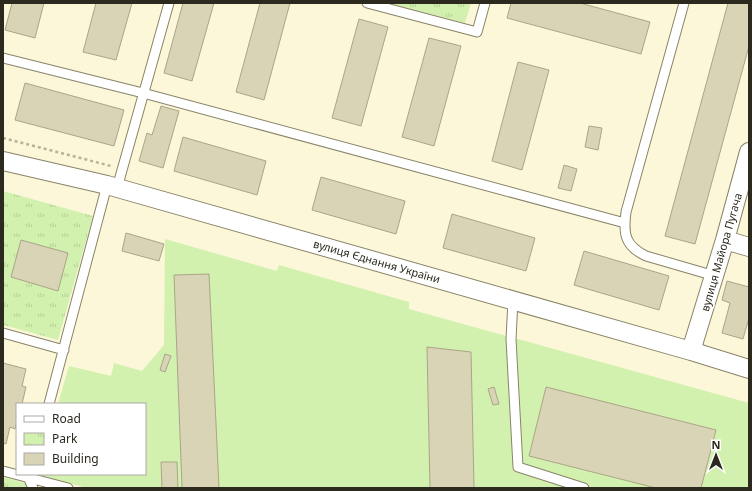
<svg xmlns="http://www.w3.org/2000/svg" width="752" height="491" viewBox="0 0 752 491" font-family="'Noto Sans',sans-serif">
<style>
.green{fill:#d2f1af}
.park{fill:url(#park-tufts)}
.building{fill:#d9d4b6;stroke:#aaa588}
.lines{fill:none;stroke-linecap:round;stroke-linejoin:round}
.lane-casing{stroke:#898468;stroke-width:11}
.street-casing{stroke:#898468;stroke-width:20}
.path{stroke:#b7b39a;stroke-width:2.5;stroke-dasharray:3 3;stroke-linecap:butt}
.lane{stroke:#fff;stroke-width:9}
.street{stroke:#fff;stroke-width:18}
.labels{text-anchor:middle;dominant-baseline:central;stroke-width:3.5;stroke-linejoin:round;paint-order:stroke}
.street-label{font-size:11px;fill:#2c2a1e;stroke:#fff}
</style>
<defs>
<pattern id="park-tufts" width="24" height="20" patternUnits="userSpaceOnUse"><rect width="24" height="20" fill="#d2f1af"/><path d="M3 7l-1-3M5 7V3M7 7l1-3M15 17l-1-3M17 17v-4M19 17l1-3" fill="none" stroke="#b4cf96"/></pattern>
</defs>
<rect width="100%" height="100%" fill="#fcf7d8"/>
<path class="green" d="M 165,239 L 277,271 L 279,265 L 409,302 L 409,309 L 749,403 L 749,488 L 141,488 L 141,487 L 136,488 L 87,488 L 39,475 L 145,474 L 145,404 L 58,404 L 69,366 L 111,376 L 114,363 L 142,371 L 164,345 Z"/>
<path class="park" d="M 387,3 L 471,3 L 465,23 Z
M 3,191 L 93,216 L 58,340 L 3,325 Z
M 3,477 L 29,484 L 28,488 L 3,488 Z"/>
<path class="building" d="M 12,3 L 44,3 L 35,38 L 5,30 Z
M 96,3 L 132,3 L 116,60 L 83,52 Z
M 183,3 L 214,3 L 192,81 L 164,73 Z
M 260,3 L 290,3 L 264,100 L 236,92 Z
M 511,3 L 580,3 L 650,22 L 641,54 L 507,18 Z
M 728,3 L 749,3 L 749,46 L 695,244 L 665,236 Z
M 359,19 L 388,27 L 361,126 L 332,118 Z
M 429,38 L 461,46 L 434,146 L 402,137 Z
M 518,62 L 549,70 L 522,170 L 492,161 Z
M 25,83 L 124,110 L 114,146 L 15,120 Z
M 161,106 L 179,111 L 163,168 L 139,161 L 147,133 L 152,135 Z
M 589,126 L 602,128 L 598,150 L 585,147 Z
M 183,137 L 266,161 L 257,195 L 174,171 Z
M 564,165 L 577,169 L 571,191 L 558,188 Z
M 321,177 L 405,201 L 396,234 L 312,210 Z
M 452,214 L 535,238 L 526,271 L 443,248 Z
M 126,233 L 164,244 L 159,261 L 122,251 Z
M 21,240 L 68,253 L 58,291 L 11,277 Z
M 584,251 L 669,276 L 659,310 L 574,285 Z
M 209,274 L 219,488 L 182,488 L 174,275 Z
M 727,281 L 749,287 L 749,318 L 743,339 L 722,333 L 730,303 L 722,300 Z
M 427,347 L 471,352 L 474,488 L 430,488 Z
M 165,354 L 171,356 L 165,372 L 160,370 Z
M 3,363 L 26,369 L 22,386 L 26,387 L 22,404 L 17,404 L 17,421 L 15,429 L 10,427 L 6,444 L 3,443 Z
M 494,387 L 499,404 L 493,405 L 488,389 Z
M 546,387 L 716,430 L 701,488 L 656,488 L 529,456 Z
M 161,462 L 177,462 L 178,488 L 162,488 Z"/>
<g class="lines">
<g class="lane-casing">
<path id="lane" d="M 367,3 L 477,32 L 485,3
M 684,3 L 626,212 C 623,234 625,246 646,256 L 715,276
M 3,58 L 143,93 L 625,223
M 117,188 L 169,3
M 513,300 L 511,339 L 518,467 L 584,488
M 3,333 L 64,350
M 49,404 L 107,185
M 3,471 L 68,488
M 29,474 L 28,477 L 33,488"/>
</g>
<g class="street-casing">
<path id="street" d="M 3,161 L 107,185 L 691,351 L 749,369
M 725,240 L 749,247
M 691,351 L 725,240 L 749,152"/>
</g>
<path class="path" d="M 3,138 L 111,166"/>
<use href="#lane" class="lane"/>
<use href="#street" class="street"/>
</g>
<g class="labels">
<g class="street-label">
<text transform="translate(721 252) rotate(-74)">вулиця Майора Пугача</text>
<text transform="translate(377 261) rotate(16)">вулиця Єднання України</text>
</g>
</g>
<rect width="752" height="491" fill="none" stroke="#2c2a1e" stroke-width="8"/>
<rect x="16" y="403" width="130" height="72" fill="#ffffff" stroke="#abaaa5"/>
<rect x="24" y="416" width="20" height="6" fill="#ffffff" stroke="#abaaa5"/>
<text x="52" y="423" font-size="12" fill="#2c2a1e">Road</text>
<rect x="24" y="433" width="20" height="12" fill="url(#park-tufts)" stroke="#abaaa5"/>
<text x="52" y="443" font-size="12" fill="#2c2a1e">Park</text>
<rect x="24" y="453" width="20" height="12" fill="#d9d4b6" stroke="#abaaa5"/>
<text x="52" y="463" font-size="12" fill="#2c2a1e">Building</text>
<g transform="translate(716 455)" stroke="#ffffff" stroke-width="3" paint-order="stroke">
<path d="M0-3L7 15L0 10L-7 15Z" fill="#2c2a1e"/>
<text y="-6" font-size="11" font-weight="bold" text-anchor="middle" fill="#2c2a1e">N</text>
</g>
</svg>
